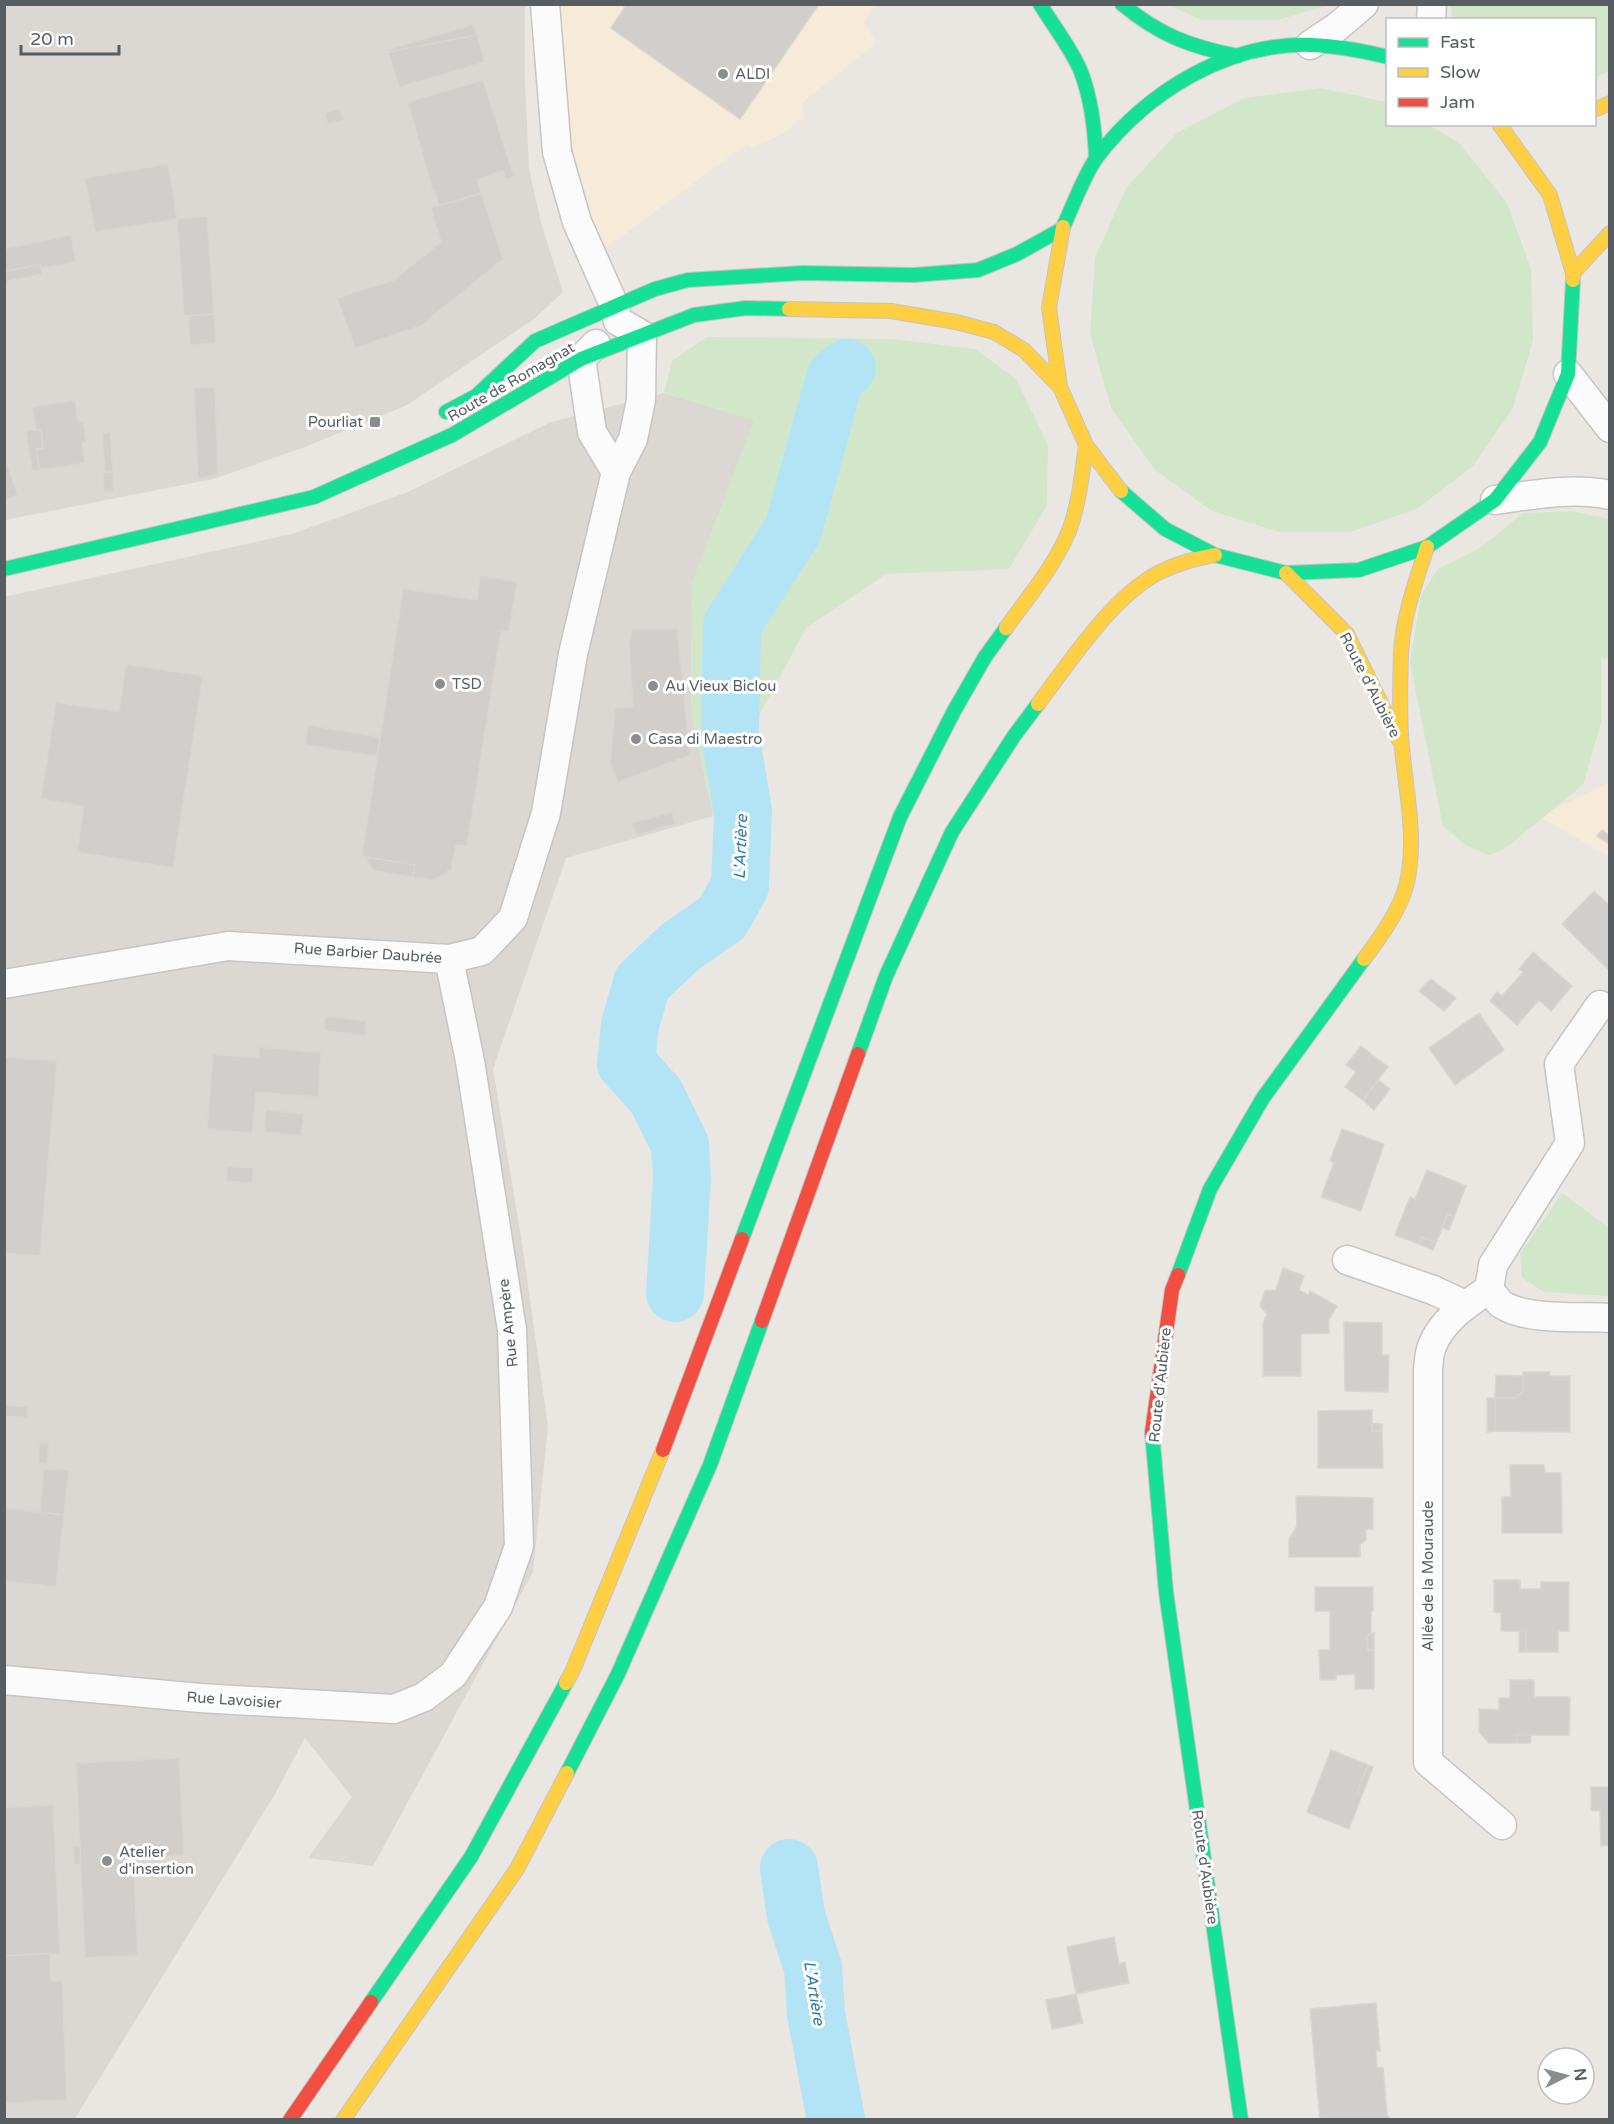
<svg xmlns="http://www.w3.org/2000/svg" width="1614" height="2124" viewBox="0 0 1614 2124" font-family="'Varela Round',sans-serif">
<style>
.commercial{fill:#f6ead9}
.industrial{fill:#dbd7d3}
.green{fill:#d2e7ca}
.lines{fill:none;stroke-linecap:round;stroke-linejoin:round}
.river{stroke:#b3e4f6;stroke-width:58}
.building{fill:#d1cecc;stroke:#d9d5d1;stroke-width:1.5}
.street-casing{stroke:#c5c5c5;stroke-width:31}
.fast-casing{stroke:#c4c4c3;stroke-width:16}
.slow-casing{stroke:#c4c4c3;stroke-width:16}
.jam-casing{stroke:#c4c4c3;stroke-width:16}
.street{stroke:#fcfbfb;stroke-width:28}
.fast{stroke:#16e098;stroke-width:14}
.slow{stroke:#ffcf43;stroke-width:14}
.jam{stroke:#f24e42;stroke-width:14}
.poi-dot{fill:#8a8d8e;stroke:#fff;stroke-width:2}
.labels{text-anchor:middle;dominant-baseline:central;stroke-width:6;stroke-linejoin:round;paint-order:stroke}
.poi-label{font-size:15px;fill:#575d61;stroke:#fff;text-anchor:start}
.street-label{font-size:15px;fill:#575d61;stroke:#fff}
.water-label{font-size:16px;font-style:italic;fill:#2b7ba8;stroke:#fff}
</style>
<rect width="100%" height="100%" fill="#eae6e2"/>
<path class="commercial" d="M 547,5 L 875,5 L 864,21 L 876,43 L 802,103 L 803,118 L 781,135 L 751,148 L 747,144 L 607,247 L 590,220 L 573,150 L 567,95 Z
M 1609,782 L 1609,856 L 1539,817 Z"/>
<path class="industrial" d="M 4,5 L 525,5 L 525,83 L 529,169 L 541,223 L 563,292 L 534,319 L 407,405 L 305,447 L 213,479 L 5,520 Z
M 664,393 L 755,420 L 692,584 L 691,709 L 713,816 L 566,858 L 493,1069 L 522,1243 L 548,1427 L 533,1572 L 373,1866 L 308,1858 L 352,1797 L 305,1738 L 275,1794 L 74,2120 L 4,2119 L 4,597 L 292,534 L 408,492 L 551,422 Z"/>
<path class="green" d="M 1169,5 L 1329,5 L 1278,20 L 1201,20 Z
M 1451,5 L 1609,5 L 1609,71 L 1595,78 L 1594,20 L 1452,19 Z
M 1320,88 L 1387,102 L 1388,124 L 1429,125 L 1459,143 L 1507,203 L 1531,269 L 1533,340 L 1513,408 L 1473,466 L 1417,509 L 1350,532 L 1279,532 L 1212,511 L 1155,470 L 1111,408 L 1090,334 L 1095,258 L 1126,188 L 1177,133 L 1245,98 Z
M 707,337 L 892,339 L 975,349 L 1016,379 L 1048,445 L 1047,505 L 1009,569 L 886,574 L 806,628 L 749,735 L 713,816 L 691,709 L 692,583 L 754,420 L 664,393 L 672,361 Z
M 1572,511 L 1609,519 L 1609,659 L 1601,658 L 1601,723 L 1583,785 L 1503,850 L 1489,855 L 1465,845 L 1443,826 L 1410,663 L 1421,595 L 1438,569 L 1480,548 L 1523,513 Z
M 1562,1193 L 1609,1228 L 1609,1296 L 1544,1292 L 1522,1278 L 1520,1254 Z"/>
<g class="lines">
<path class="river" d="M 675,1293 L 682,1177 L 680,1145 L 656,1096 L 626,1063 L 630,1025 L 642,983 L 680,947 L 722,918 L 740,886 L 743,812 L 730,734 L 732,625 L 793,530 L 835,378 L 847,368
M 789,1868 L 796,1916 L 813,1968 L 816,2014 L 836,2120"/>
</g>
<path class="building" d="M 620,4 L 819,4 L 740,119 L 611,28 L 625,7 Z
M 474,24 L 477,35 L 388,52 L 387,50 Z
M 477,35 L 485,62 L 399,87 L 388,52 Z
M 483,80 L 514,177 L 505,179 L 503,171 L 477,179 L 481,193 L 439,206 L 435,191 L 433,192 L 408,102 Z
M 340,109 L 343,120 L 328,124 L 325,113 Z
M 168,164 L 177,219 L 95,232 L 85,178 Z
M 481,193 L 503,259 L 420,326 L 355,348 L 337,298 L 394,280 L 441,242 L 431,208 Z
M 207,216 L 214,314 L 184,316 L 177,219 Z
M 71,235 L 76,262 L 41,268 L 40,264 L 4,272 L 4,249 Z
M 40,264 L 42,274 L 4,282 L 4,272 Z
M 214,314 L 216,343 L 190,345 L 188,316 Z
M 215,387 L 218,474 L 198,479 L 194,388 Z
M 75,400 L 78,423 L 83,422 L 86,442 L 82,443 L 85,463 L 40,470 L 36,449 L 43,448 L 41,430 L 36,430 L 32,407 Z
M 36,430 L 41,430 L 43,448 L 36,449 L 40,470 L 32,471 L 26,431 Z
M 110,432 L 113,472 L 105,472 L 102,433 Z
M 4,455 L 18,495 L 4,499 Z
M 113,472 L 114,491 L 104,492 L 103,473 Z
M 480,576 L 517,582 L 509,632 L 501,631 L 467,846 L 456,845 L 451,871 L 448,870 L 447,874 L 432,880 L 413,877 L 415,865 L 362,856 L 403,589 L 477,600 Z
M 632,629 L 677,629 L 690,755 L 618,782 L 610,764 L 615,708 L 633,707 L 629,644 Z
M 126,664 L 203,676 L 173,868 L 77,852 L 84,806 L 41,799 L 56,702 L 119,712 Z
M 308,725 L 380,737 L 377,756 L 305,745 Z
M 672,812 L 675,824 L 636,835 L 633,823 Z
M 1602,830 L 1610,836 L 1609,844 L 1597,836 Z
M 364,857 L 415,865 L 413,877 L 374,871 Z
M 1594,891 L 1610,906 L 1610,967 L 1608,969 L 1562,924 Z
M 1533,952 L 1572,986 L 1551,1011 L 1539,1000 L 1517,1025 L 1490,1001 L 1497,992 L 1502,996 L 1523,972 L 1519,969 Z
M 1431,979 L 1456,998 L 1444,1011 L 1419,991 Z
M 1479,1013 L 1504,1050 L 1455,1085 L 1429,1048 Z
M 325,1016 L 366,1021 L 365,1035 L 324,1031 Z
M 1361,1046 L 1388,1067 L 1363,1100 L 1345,1087 L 1356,1072 L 1346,1065 Z
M 259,1047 L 321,1053 L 318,1097 L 256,1092 L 252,1133 L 207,1129 L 213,1054 L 259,1058 Z
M 4,1057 L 57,1061 L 40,1256 L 4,1253 Z
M 1378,1080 L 1390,1089 L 1374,1110 L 1363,1100 Z
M 266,1110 L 304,1114 L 301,1136 L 264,1132 Z
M 1342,1129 L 1384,1144 L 1361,1211 L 1321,1197 L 1334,1162 L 1330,1161 Z
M 227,1166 L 253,1168 L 252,1183 L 227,1181 Z
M 1427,1170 L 1466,1186 L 1454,1217 L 1448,1214 L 1436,1243 L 1422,1237 L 1419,1244 L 1395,1235 L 1410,1197 L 1415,1199 Z
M 1448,1214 L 1454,1217 L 1449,1230 L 1442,1228 Z
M 1422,1237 L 1436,1243 L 1433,1250 L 1419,1244 Z
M 1283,1268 L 1304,1276 L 1299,1290 L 1308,1295 L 1310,1291 L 1337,1306 L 1329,1320 L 1329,1333 L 1301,1334 L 1301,1376 L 1263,1376 L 1263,1323 L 1267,1314 L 1260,1306 L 1265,1291 L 1276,1290 Z
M 1344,1322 L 1382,1323 L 1382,1355 L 1389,1355 L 1388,1392 L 1345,1391 Z
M 1523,1372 L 1550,1372 L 1550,1376 L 1570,1376 L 1570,1432 L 1495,1431 L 1495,1398 L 1515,1398 L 1523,1391 Z
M 1496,1375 L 1523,1376 L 1523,1391 L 1515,1398 L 1495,1398 Z
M 1487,1398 L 1495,1398 L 1495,1431 L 1487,1432 Z
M 4,1405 L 28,1407 L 27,1418 L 4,1416 Z
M 1372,1410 L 1372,1431 L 1382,1431 L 1383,1468 L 1318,1468 L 1318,1411 Z
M 1371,1424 L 1382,1424 L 1382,1431 L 1372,1431 Z
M 40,1442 L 49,1443 L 47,1464 L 38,1463 Z
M 1510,1465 L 1544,1465 L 1545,1473 L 1561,1473 L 1562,1533 L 1502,1533 L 1502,1497 L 1511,1497 Z
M 44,1469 L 69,1471 L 64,1515 L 40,1512 Z
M 1296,1496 L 1373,1498 L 1373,1529 L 1366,1529 L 1366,1540 L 1360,1544 L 1360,1557 L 1289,1557 L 1289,1539 L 1297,1526 Z
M 4,1508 L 64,1515 L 56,1587 L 4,1581 Z
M 1494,1580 L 1520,1580 L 1520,1589 L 1541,1589 L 1541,1582 L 1569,1582 L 1569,1631 L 1558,1631 L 1558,1652 L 1526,1652 L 1526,1631 L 1501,1631 L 1501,1613 L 1494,1612 Z
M 1315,1587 L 1373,1587 L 1373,1611 L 1371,1611 L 1371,1635 L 1367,1635 L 1367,1650 L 1374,1650 L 1374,1689 L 1355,1689 L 1355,1674 L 1336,1675 L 1336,1680 L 1320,1680 L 1319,1650 L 1330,1650 L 1330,1611 L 1315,1611 Z
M 1519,1631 L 1526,1631 L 1526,1652 L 1519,1652 Z
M 1374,1633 L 1374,1650 L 1367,1650 L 1367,1635 Z
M 1510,1680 L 1534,1680 L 1534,1697 L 1570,1697 L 1569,1735 L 1517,1735 L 1517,1743 L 1489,1743 L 1479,1732 L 1479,1709 L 1499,1710 L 1499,1698 L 1510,1698 Z
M 1517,1735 L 1531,1735 L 1530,1743 L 1517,1743 Z
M 1331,1750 L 1368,1765 L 1357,1793 L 1362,1795 L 1349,1829 L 1307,1812 Z
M 179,1758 L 184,1855 L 133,1858 L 138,1955 L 85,1958 L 76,1763 Z
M 1368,1765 L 1373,1767 L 1362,1795 L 1357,1793 Z
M 1591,1787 L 1610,1787 L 1610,1845 L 1601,1846 L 1600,1811 L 1591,1810 Z
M 53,1805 L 60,1953 L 4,1956 L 4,1808 Z
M 73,1846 L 80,1846 L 81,1865 L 74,1865 Z
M 1114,1937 L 1119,1964 L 1125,1962 L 1129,1983 L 1076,1994 L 1067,1947 Z
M 50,1953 L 51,1981 L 62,1980 L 67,2100 L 4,2103 L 4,1956 Z
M 1076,1994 L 1083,2023 L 1052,2029 L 1046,2000 Z
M 1376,2003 L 1380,2051 L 1376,2051 L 1377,2068 L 1383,2067 L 1387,2115 L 1391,2120 L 1320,2120 L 1310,2009 Z"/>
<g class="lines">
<g class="street-casing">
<path id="street" d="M 1431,20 L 1432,4
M 1310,45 L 1337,27 L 1364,4
M 596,344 L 581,359 L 592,432 L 616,472
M 1568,374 L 1610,428
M 1495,500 C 1533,495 1571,487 1610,495
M 4,984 L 228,946 L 449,959 L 482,951 L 513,918 L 546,813 L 573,654 L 616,472 L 633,439 L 641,400 L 642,335 L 618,321 L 614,305 L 577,222 L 557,152 L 545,4
M 1347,1260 L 1433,1290 L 1465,1305
M 1489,1289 C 1493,1294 1497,1300 1501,1304 C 1526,1321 1580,1316 1610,1318
M 4,1680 L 200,1698 L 394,1709 L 424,1697 L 453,1675 L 498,1607 L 519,1546 L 512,1330 L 470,1061 L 449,959
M 1502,1825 L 1428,1762 L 1428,1369 C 1429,1362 1429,1353 1432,1346 C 1442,1320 1467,1304 1489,1289 L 1493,1265 L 1570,1143 L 1559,1064 L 1600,1005"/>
</g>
<g class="fast-casing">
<path id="fast" d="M 1040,4 C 1052,24 1073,51 1081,72 C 1092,101 1095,129 1096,159
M 1122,4 C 1159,35 1191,47 1238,56
M 1063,227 C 1073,206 1084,175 1097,157 C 1147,92 1227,42 1312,45 C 1338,46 1363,51 1388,57
M 446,412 L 476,396 L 535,341 L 655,289 L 688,280 L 803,273 L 914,275 L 978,270 L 1017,254 L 1062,229
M 1121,491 L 1165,529 L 1215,555 L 1286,573 L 1359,570 L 1427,547 L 1495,500 L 1540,442 L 1568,374 L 1573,280
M 4,569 L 314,497 L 452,435 L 581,359 L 694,315 L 746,308 L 789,309
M 858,1054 L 886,976 L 952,832 L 1014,736 L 1038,704
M 742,1239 L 900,817 L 954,711 L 985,657 L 1006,628
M 1178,1275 L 1210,1189 L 1263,1098 L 1364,959
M 1152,1432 L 1166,1592 L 1241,2120
M 567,1773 L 618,1674 L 710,1465 L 762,1321
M 371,2002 L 471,1857 L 566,1683"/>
</g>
<g class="slow-casing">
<path id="slow" d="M 1594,110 L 1610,103
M 1499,124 L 1550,195 L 1573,273 L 1573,280
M 1063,227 L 1049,308 L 1060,387 L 1086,445 L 1121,491
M 1573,273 L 1610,233
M 789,309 L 891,311 L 956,322 L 994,332 L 1024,350 L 1060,387
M 1286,573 L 1347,634 L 1399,740
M 1006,628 C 1028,597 1054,567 1069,531 C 1079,504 1082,474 1086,445
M 1038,704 C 1069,663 1112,597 1158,573 C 1177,563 1195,559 1215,555
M 1364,959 C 1379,939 1395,917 1404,893 C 1419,849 1406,792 1402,748 C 1399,718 1400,683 1401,653 C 1403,616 1416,581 1427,547
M 566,1683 L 573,1670 L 663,1450
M 343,2120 L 517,1869 L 567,1773"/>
</g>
<g class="jam-casing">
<path id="jam" d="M 762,1321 L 858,1054
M 1152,1432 L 1172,1290 L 1178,1275
M 663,1450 L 742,1239
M 290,2120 L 371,2002"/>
</g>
<use href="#street" class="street"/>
<use href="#fast" class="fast"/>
<use href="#slow" class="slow"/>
<use href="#jam" class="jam"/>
</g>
<g class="poi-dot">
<circle cx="723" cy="74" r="6"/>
<rect x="369" y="416" width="12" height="12" rx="3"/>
<circle cx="440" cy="684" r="6"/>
<circle cx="653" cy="686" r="6"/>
<circle cx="636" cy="739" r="6"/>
<circle cx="107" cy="1861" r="6"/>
</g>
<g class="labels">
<g class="poi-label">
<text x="735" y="74">ALDI</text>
<text x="363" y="422" text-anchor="end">Pourliat</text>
<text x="452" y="684">TSD</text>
<text x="665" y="686">Au Vieux Biclou</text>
<text x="648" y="739">Casa di Maestro</text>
<text x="119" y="1852">Atelier<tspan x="119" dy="17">d'insertion</tspan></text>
</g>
<g class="street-label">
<text transform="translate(511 382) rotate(-30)">Route de Romagnat</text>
<text transform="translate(1370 685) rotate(63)">Route d'Aubière</text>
<text transform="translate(368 953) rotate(4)">Rue Barbier Daubrée</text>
<text transform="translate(508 1323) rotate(-96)">Rue Ampère</text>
<text transform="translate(1160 1385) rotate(-84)">Route d'Aubière</text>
<text transform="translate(1428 1576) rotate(-90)">Allée de la Mouraude</text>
<text transform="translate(234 1700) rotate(4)">Rue Lavoisier</text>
<text transform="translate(1205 1867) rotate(82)">Route d'Aubière</text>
</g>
<g class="water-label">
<text transform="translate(741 847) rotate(-88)">L'Artière</text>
<text transform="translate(814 1993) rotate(81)">L'Artière</text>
</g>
</g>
<rect width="1614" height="2124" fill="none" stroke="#575d61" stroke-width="12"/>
<rect x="1386" y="18" width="210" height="108" fill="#ffffff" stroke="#bcbec0" stroke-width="1.5"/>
<rect x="1398" y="38" width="30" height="9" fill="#16e098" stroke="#bcbec0" stroke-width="1.5"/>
<text x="1440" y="48" font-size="18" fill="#575d61">Fast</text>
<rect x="1398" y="68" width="30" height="9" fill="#ffcf43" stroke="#bcbec0" stroke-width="1.5"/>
<text x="1440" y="78" font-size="18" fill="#575d61">Slow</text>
<rect x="1398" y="98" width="30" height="9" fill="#f24e42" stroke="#bcbec0" stroke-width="1.5"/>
<text x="1440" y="108" font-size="18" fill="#575d61">Jam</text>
<g transform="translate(1566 2076) rotate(84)"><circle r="28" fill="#ffffff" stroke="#bcbec0" stroke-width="1.5"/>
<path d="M0-4.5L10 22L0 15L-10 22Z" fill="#8a8d8e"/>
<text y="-9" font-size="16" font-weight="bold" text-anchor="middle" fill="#575d61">N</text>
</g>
<path d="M21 45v9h98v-9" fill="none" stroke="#575d61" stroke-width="3"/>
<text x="30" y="45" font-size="18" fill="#575d61" stroke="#ffffff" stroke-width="4.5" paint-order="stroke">20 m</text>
</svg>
